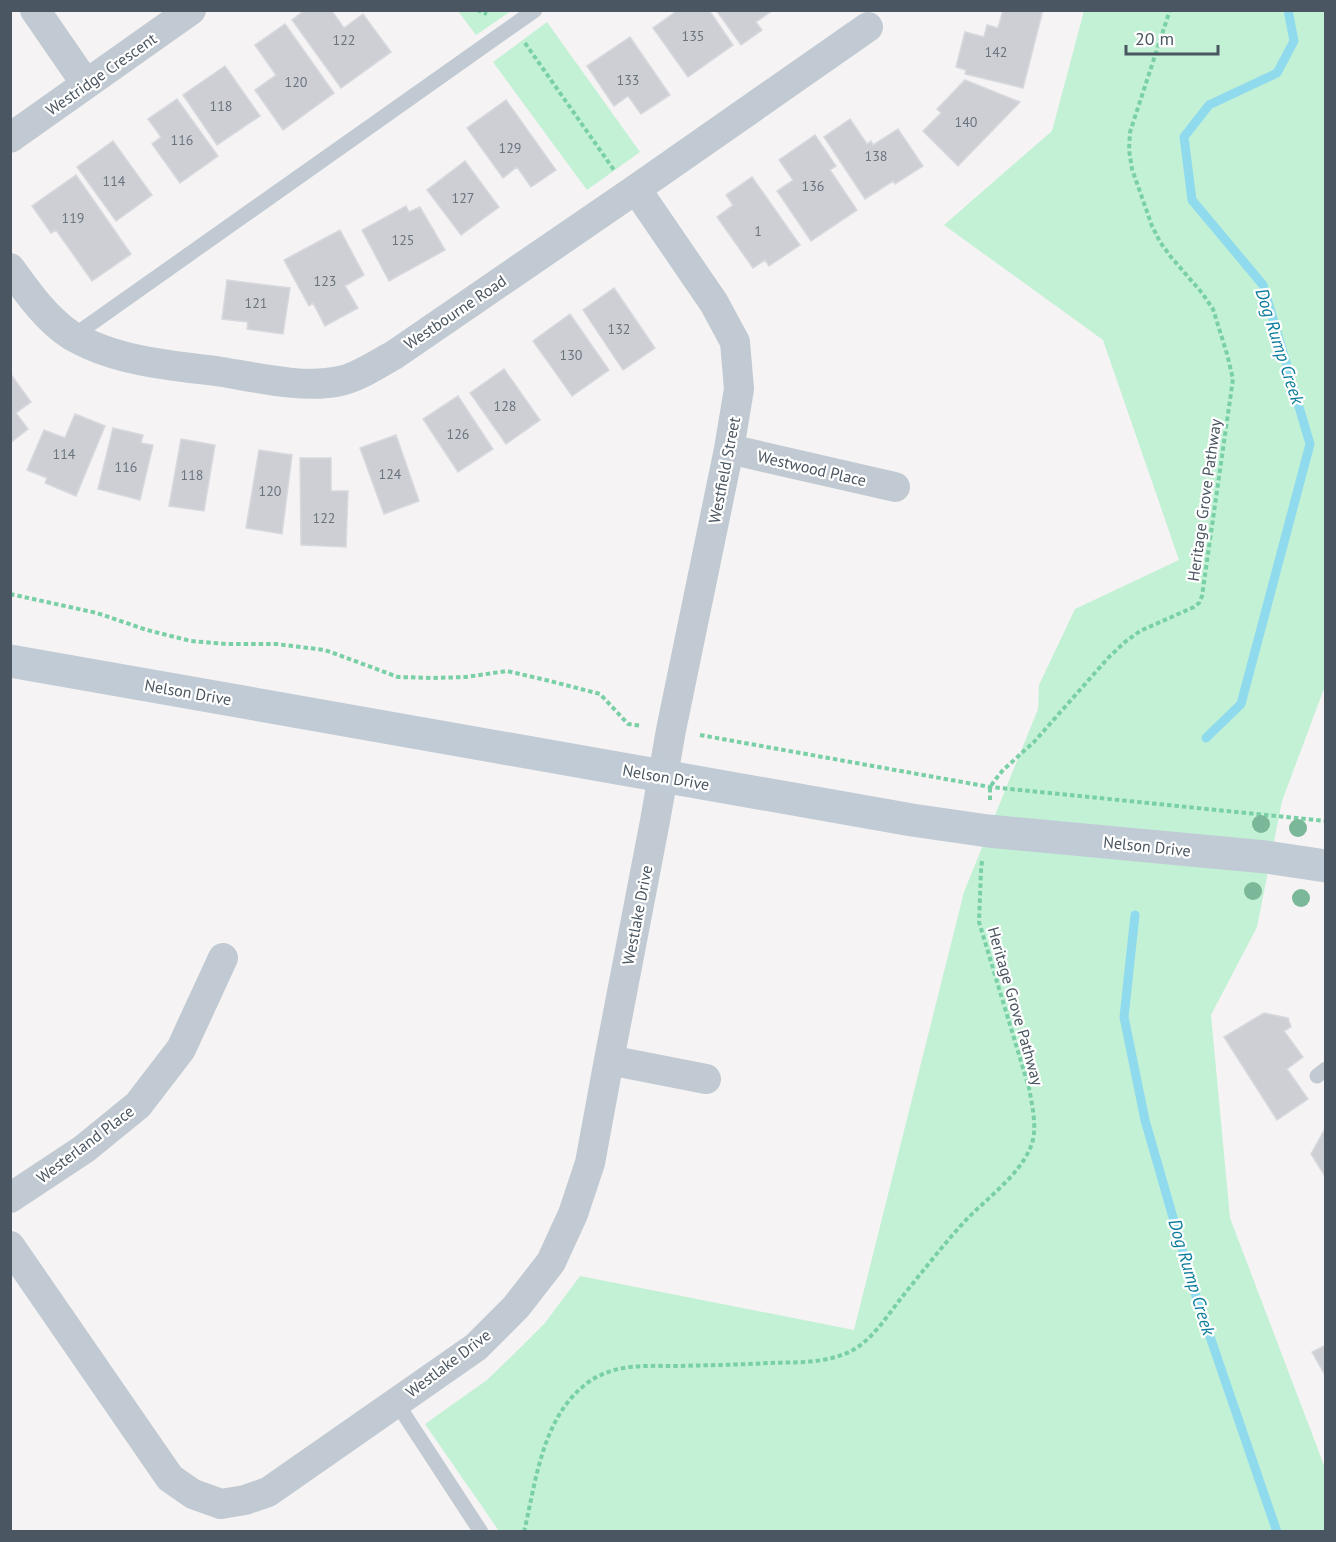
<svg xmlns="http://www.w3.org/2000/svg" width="1336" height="1542" viewBox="0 0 1336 1542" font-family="'PT Sans',sans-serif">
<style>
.green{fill:#c3f1d5}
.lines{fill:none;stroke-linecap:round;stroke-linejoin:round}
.stream{stroke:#90daee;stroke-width:9}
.building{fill:#cdcfd5;stroke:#d7d9de;stroke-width:1.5}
.path{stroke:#7ad0a6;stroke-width:4;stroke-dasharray:4.5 3;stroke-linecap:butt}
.lane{stroke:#c1cad2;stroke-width:15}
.street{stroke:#c1cad2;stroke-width:30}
.secondary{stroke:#c1cbd6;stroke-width:33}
.tree{fill:#7bb799}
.labels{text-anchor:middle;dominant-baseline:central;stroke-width:4.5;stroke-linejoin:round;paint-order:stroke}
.number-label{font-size:14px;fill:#6b747e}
.street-label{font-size:16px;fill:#4a5661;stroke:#fff}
.water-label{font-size:18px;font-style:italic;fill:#0c7c9b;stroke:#fff}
</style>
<rect width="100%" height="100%" fill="#f5f3f3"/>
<path class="green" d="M 458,11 L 511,11 L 476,35 Z
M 1084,11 L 1325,11 L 1325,686 L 1282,801 L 1257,927 L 1211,1015 L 1230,1218 L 1325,1468 L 1325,1531 L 499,1531 L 425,1424 L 487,1380 L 518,1350 L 545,1323 L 580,1276 L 854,1330 L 964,892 L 1038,709 L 1039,685 L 1075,609 L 1179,560 L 1103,340 L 944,225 L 1052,131 Z
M 547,22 L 640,152 L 587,190 L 493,62 Z"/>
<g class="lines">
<path class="stream" d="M 1206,738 L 1241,704 L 1310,444 L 1263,285 L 1192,200 L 1184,137 L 1209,105 L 1277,73 L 1294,41 L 1288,10
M 1135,915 L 1124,1017 L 1145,1120 L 1193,1287 L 1277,1532"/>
</g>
<path class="building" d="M 305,10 L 331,10 L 344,28 L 363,14 L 391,52 L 341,88 L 292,20 Z
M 678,10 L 709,10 L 733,45 L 688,77 L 653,28 Z
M 716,10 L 773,10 L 756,22 L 762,30 L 741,45 Z
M 1003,10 L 1043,10 L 1023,88 L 965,74 L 966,70 L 956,67 L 965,32 L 984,37 L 987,25 L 998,28 Z
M 285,24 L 334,93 L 283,130 L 255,90 L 276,75 L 255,45 Z
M 630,37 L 670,95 L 641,114 L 628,96 L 614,106 L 587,66 Z
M 225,66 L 260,116 L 217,145 L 183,95 Z
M 965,80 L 1020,102 L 958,166 L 923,131 L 941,113 L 937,109 Z
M 177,99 L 218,156 L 180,183 L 152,144 L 161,137 L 148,119 Z
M 506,100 L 556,170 L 531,187 L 517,167 L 503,178 L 467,128 Z
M 850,119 L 867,144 L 871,141 L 873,145 L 898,129 L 923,166 L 895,184 L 893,181 L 865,199 L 824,137 Z
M 815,135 L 836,166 L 830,170 L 857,210 L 811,241 L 777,191 L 793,180 L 779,160 Z
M 113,141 L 152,195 L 116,221 L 77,167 Z
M 465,161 L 499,207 L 461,235 L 427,190 Z
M 76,175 L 131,254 L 92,281 L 56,230 L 51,233 L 32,206 Z
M 752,177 L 800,245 L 769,266 L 765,260 L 753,268 L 717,217 L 733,205 L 726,195 Z
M 406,206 L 409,212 L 420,207 L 445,250 L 389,281 L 362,230 Z
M 340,230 L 364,275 L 345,286 L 358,308 L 325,326 L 313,303 L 309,306 L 284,260 Z
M 227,280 L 290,288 L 283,334 L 247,329 L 248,322 L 222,319 Z
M 614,288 L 655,348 L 623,370 L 583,310 Z
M 570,314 L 609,370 L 572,396 L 533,341 Z
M 504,369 L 540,420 L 506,444 L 470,393 Z
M 12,376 L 31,402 L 16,413 L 28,429 L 10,443 L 10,377 Z
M 458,396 L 493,449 L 458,472 L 423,419 Z
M 75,414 L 105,426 L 76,496 L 45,483 L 47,478 L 27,470 L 44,430 L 65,438 Z
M 113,428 L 143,435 L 141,443 L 153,445 L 140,500 L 98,489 Z
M 396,435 L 419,501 L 384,514 L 360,448 Z
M 181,439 L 215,445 L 204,511 L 169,506 Z
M 259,450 L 292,455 L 282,534 L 246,528 Z
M 300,458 L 331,458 L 331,491 L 348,491 L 346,547 L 301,545 Z
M 1264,1013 L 1288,1018 L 1291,1027 L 1284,1031 L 1303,1057 L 1287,1069 L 1308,1099 L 1277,1120 L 1224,1037 Z
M 1326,1127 L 1326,1178 L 1311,1154 Z
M 1326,1345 L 1326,1377 L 1312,1352 Z"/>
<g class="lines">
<path class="path" d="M 477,10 L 487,14
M 525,43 L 614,170
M 10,594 L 97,613 L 147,630 L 191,641 L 227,644 L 276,644 L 325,650 L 398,677 L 433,678 L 466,677 L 507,671 L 550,681 L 600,694 L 628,724 L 642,726
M 700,735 L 990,787 L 1326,821
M 990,800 L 990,787 L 995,780 L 1003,770 L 1034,742 L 1109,657 L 1125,642 L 1140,631 L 1194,607 L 1199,603 L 1202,596 L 1233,379 L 1227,354 L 1213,309 L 1202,293 L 1171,257 L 1160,242 L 1152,226 L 1132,169 L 1129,150 L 1130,132 L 1170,10
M 524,1532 C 536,1481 542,1418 586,1384 C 613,1363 645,1366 677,1366 C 708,1365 738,1365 768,1363 C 794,1362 824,1364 849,1352 C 871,1342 887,1316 902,1297 C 923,1271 943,1245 966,1220 C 987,1198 1020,1175 1031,1146 C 1038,1129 1032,1105 1029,1088 L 979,922 L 981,870 L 982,861"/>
<path class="lane" d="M 72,337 L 535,10
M 1317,1076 L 1326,1069
M 396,1402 L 481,1532"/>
<path class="street" d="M 35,10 L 86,84
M 10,138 L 191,10
M 10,268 C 28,293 46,319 72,336 C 77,339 83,341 88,344 C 130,363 177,366 222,372 C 259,378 304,389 340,381 C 359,377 377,364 394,355 L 636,189 L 868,27
M 729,449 L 895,487
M 609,1060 L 706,1079
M 10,1198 L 84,1149 L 138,1105 L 181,1049 L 223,958
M 10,1246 L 170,1478 L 193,1494 L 221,1504 L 245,1500 L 268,1492 L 476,1347 L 516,1307 L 551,1262 L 573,1214 L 590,1163 L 609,1060 L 655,821 L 671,730 L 729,449 L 739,389 L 735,342 L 714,303 L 636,189"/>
<path class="secondary" d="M 10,661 L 912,820 L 988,831 L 1266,857 L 1326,866"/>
</g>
<g class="tree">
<circle cx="1261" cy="824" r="9"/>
<circle cx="1298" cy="828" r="9"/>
<circle cx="1253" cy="891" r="9"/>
<circle cx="1301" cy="898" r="9"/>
</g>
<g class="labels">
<g class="number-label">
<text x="693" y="36">135</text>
<text x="344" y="40">122</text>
<text x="996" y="52">142</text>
<text x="628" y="80">133</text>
<text x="296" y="82">120</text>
<text x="221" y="106">118</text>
<text x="966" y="122">140</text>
<text x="182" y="140">116</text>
<text x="510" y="148">129</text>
<text x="876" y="156">138</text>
<text x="114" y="181">114</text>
<text x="813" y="186">136</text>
<text x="463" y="198">127</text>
<text x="73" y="218">119</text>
<text x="758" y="231">1</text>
<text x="403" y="240">125</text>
<text x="325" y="281">123</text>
<text x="256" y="303">121</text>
<text x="619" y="329">132</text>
<text x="571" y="355">130</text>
<text x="505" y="406">128</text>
<text x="458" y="434">126</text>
<text x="64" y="454">114</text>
<text x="126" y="467">116</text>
<text x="390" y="474">124</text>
<text x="192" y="475">118</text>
<text x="270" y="491">120</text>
<text x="324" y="518">122</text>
</g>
<g class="street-label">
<text transform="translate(101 74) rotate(-35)">Westridge Crescent</text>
<text transform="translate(455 312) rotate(-34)">Westbourne Road</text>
<text transform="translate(812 468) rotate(13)">Westwood Place</text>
<text transform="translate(724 470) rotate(-79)">Westfield Street</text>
<text transform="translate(1204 500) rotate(-82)">Heritage Grove Pathway</text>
<text transform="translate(188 692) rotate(10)">Nelson Drive</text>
<text transform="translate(666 777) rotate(10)">Nelson Drive</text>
<text transform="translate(1147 846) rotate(6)">Nelson Drive</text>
<text transform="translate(637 915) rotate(-79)">Westlake Drive</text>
<text transform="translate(1016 1006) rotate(74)">Heritage Grove Pathway</text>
<text transform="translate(85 1144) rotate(-37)">Westerland Place</text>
<text transform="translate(448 1363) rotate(-37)">Westlake Drive</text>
</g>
<g class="water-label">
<text transform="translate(1280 346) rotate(72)">Dog Rump Creek</text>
<text transform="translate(1192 1277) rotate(73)">Dog Rump Creek</text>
</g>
</g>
<rect width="1336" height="1542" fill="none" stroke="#4a5661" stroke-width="24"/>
<path d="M1126 45v9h92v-9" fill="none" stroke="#4a5661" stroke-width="3"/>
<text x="1135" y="45" font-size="18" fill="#4a5661" stroke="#ffffff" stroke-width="4.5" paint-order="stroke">20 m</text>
</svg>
